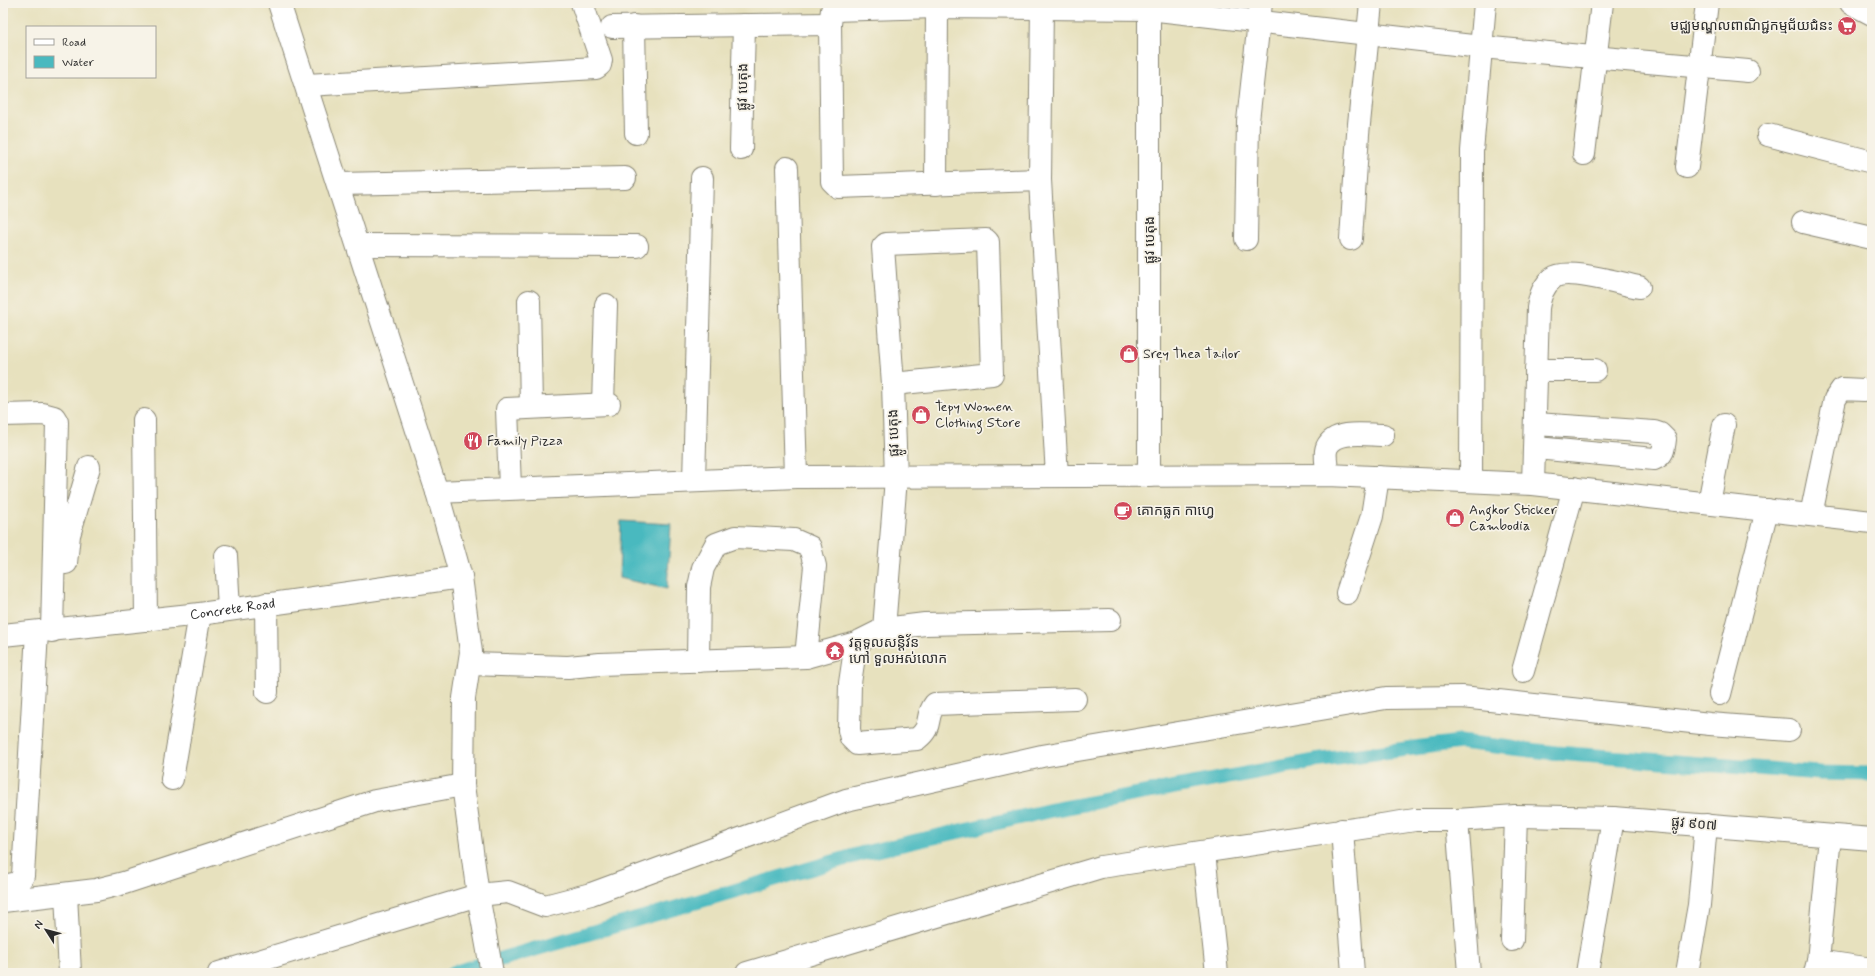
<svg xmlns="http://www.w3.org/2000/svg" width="1875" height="976" viewBox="0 0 1875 976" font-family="Mynerve,'Noto Sans Khmer',sans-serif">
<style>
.water{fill:#4ab9bf;stroke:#3a7275}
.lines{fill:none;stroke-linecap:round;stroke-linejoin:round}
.canal{stroke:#4ab9bf;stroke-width:15}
.minor-casing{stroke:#898674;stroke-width:24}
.minor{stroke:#fff;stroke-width:22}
.labels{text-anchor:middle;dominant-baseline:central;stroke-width:3.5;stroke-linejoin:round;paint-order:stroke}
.poi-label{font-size:14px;fill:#2b2b2b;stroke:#f7f3e8;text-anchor:start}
.street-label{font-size:14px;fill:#2b2b2b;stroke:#f7f3e8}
</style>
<rect width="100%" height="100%" fill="#f7f3e8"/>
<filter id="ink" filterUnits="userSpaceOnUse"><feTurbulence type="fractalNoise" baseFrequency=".025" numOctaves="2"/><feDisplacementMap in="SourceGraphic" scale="8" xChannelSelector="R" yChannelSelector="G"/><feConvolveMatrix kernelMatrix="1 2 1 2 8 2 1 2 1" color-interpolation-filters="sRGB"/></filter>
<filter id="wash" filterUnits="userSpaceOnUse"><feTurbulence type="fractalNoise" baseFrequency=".012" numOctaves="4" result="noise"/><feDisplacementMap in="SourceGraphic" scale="16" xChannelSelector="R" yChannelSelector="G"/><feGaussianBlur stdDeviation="0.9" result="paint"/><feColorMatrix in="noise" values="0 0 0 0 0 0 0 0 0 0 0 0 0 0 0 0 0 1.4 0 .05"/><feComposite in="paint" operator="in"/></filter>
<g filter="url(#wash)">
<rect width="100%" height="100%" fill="#e7e1be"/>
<path class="water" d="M 621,521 L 671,524 L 667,589 L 619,578 Z"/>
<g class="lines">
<path class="canal" d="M 453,973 L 864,853 L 1052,810 L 1314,761 L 1460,742 L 1556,753 L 1820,773 L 1872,774"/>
</g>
</g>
<g filter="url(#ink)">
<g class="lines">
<g class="minor-casing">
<g id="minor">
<path d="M 279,3 L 437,492 L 461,577 L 471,652 L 464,698 L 463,785 L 478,895 L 492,973"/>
<path d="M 1042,3 L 1040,180 L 1057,476"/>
<path d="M 1851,3 L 1872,14"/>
<path d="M 634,26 L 636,133"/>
<path d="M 612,27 L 830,24"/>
<path d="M 307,85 L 596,68 L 600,65 L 601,60 L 582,3"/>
<path d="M 1768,135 L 1872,162"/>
<path d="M 741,149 L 744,25"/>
<path d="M 1584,154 L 1602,3"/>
<path d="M 1687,167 L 1707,3"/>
<path d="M 787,168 L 796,477"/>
<path d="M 1040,180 L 838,187 L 832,181 L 830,24 L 832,10 L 937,7 L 1149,9 L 1481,47 L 1748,71"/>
<path d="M 339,184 L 625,178"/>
<path d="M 936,184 L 937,7"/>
<path d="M 1803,222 L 1872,238"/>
<path d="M 1246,239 L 1248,121 L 1261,3"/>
<path d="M 1351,239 L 1358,134 L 1371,3"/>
<path d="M 358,245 L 637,246"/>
<path d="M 529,301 L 531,407"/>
<path d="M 1536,370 L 1595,370"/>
<path d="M 603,404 L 606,305"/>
<path d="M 3,415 L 43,414 L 54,417 L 57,422 L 52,631"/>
<path d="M 144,420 L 146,620"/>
<path d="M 1536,448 L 1654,459 C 1663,456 1664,449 1665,439 L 1660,434 L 1654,432 L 1536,424"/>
<path d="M 1328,475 C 1327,468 1324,454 1327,447 C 1336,429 1366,435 1383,435"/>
<path d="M 1149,476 L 1149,3"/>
<path d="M 694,481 L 702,178"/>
<path d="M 1471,481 L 1472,151 L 1485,3"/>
<path d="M 1533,484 L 1538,308 C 1540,296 1543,286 1553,278 C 1567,267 1621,284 1639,287"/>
<path d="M 510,488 L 507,409 L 609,404"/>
<path d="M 437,492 L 796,477 L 1328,475 L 1533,484 L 1872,522"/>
<path d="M 1709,503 L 1724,425"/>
<path d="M 1811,515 L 1835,399 L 1842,389 L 1864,390"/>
<path d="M 226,556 L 229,609"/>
<path d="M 66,563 L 69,535 L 89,467"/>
<path d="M 1347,593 L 1372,516 L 1378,477"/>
<path d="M 266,604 L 267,692"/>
<path d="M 884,629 L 896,478 L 893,384 L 883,247 L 886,244 L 986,240 L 988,242 L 992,374 L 893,384"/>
<path id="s1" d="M 3,635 L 200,614 L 461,577"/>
<path d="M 856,643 L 850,683 L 849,730 L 851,738 L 857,744 L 917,739 C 934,726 924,718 935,704 L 1075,699"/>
<path d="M 698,661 L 699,587 L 703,568 L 716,544 L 735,537 L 794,540 L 810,547 L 815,566 L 806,657"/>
<path d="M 470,664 L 568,667 L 600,664 L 806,657 L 856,643 L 884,629 L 925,624 L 1110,620"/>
<path d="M 1523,671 L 1574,488"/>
<path d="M 1720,694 L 1767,510"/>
<path d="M 172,779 L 200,614"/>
<path d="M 1457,820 L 1469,973"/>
<path d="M 1342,830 L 1353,973"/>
<path d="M 1204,853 L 1217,973"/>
<path d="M 3,886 L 18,883 L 23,876 L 37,632"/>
<path d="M 66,894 L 70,973"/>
<path d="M 3,901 L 96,890 L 124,883 L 375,801 L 463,785"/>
<path d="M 1512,940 L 1516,816"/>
<path d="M 1818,961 L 1872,969"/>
<path d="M 219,973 L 478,895 L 508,892 L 545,906 L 591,894 L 846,800 L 1042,756 L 1386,698 L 1462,697 L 1710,724 L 1789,730"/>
<path d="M 747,973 L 1101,867 L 1415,820 L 1457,820 L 1516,816 L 1613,818 L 1872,839"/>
<path d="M 1587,973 L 1613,818"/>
<path d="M 1687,973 L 1699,905 L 1706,825"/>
<path d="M 1815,973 L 1818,961 L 1830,836"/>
</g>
</g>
<use href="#minor" class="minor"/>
</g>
</g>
<defs>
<g id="supermarket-disc" transform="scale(1)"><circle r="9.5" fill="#d1495b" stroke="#f7f3e8"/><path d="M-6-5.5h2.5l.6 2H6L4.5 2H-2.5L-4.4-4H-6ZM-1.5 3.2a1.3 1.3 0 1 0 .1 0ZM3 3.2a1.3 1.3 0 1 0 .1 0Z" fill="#fff"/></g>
<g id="shop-disc" transform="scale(1)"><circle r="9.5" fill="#d1495b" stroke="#f7f3e8"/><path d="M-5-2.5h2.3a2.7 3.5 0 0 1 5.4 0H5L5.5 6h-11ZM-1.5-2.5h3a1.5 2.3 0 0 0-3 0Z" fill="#fff"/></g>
<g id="restaurant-disc" transform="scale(1)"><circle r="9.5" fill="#d1495b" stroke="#f7f3e8"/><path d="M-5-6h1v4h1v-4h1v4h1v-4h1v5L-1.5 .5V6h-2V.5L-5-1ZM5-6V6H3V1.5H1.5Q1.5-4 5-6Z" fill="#fff"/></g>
<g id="cafe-disc" transform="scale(1)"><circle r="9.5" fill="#d1495b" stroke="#f7f3e8"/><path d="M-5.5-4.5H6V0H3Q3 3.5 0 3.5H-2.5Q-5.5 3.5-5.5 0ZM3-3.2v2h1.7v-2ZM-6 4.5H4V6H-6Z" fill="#fff"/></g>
<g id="temple-disc" transform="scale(1)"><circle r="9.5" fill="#d1495b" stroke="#f7f3e8"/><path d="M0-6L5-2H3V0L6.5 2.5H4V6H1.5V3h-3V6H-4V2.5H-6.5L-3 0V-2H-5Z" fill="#fff"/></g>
</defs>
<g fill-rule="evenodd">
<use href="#supermarket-disc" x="1847" y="26"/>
<use href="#shop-disc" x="1129" y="354"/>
<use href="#shop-disc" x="921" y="415"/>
<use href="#restaurant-disc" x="473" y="441"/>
<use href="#cafe-disc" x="1123" y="511"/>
<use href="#shop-disc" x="1455" y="518"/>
<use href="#temple-disc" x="835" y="651"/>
</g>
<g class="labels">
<g class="poi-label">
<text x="1833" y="26" text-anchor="end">មជ្ឈមណ្ឌលពាណិជ្ជកម្មជ័យជំនះ</text>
<text x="1143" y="354">Srey Thea Tailor</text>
<text x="935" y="407">Tepy Women<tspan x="935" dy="16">Clothing Store</tspan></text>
<text x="487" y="441">Family Pizza</text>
<text x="1469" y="510">Angkor Sticker<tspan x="1469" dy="16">Cambodia</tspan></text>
<text x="1137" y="511">គោកធ្លក កាហ្វេ</text>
<text x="849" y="643">វត្តទូលសន្តិវ័ន<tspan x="849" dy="16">ហៅ ទួលអស់លោក</tspan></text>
</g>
<g class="street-label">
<text transform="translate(743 87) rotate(-89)">ផ្លូវ បេតុង</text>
<text transform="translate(1150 240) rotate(-90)">ផ្លូវ បេតុង</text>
<text transform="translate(894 433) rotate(-92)">ផ្លូវ បេតុង</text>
<text stroke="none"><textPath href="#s1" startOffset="231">Concrete Road</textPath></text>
<text transform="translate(1694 824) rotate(5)">ផ្លូវ ៩០៧</text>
</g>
</g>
<rect width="1875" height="976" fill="none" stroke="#f7f3e8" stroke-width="16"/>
<rect x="26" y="26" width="130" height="52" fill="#f7f3e8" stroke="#a5a39c"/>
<rect x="34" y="39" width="20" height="6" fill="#ffffff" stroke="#a5a39c"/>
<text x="62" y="46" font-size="12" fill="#2b2b2b">Road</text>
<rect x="34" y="56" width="20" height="12" fill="#4ab9bf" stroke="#a5a39c"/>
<text x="62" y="66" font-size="12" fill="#2b2b2b">Water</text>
<g transform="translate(46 930) rotate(306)" stroke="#f7f3e8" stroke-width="3" paint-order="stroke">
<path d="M0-3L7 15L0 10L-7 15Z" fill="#2b2b2b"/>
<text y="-6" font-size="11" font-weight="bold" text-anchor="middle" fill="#2b2b2b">N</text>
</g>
</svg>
